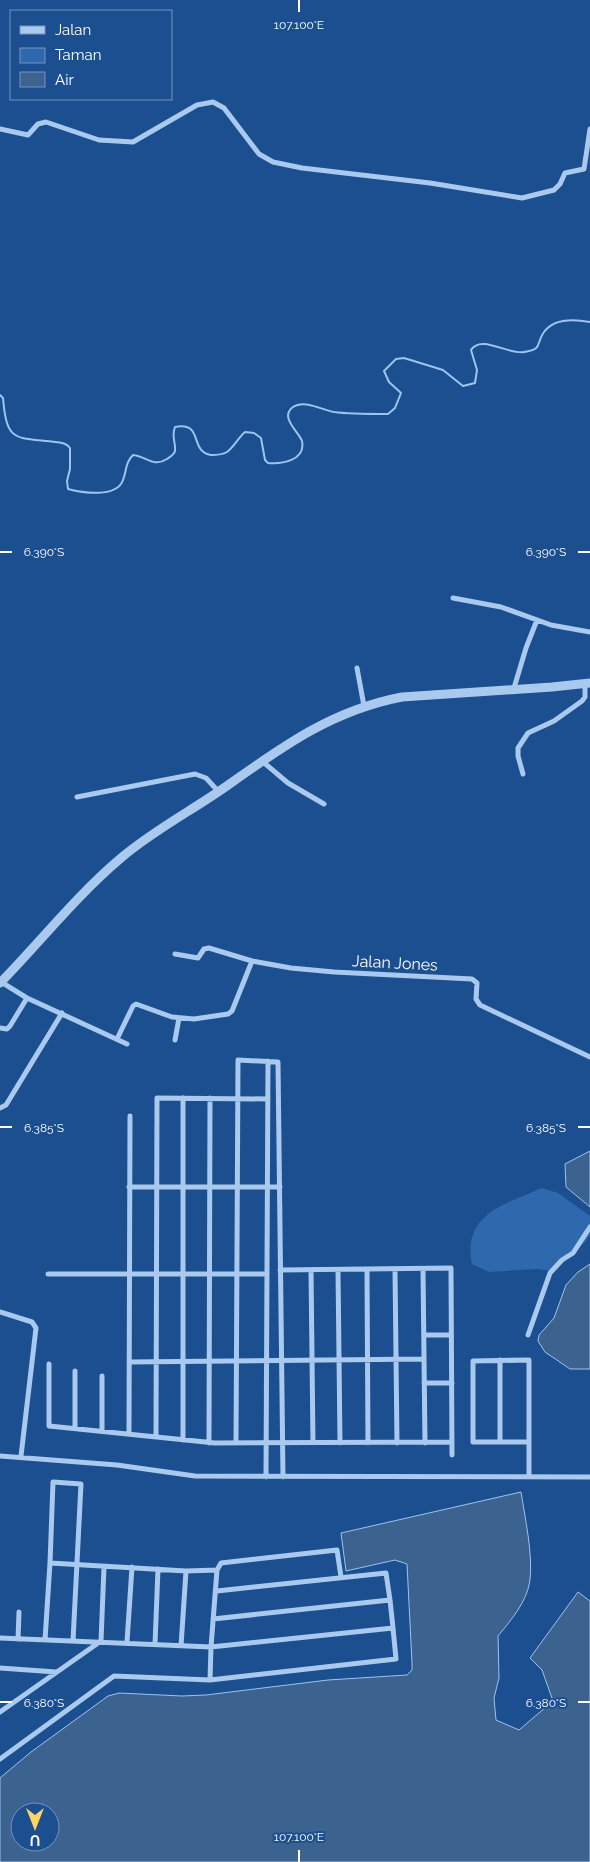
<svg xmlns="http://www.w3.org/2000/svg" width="590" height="1862" viewBox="0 0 590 1862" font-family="Raleway,sans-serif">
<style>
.green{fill:#2e69ad}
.water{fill:#3c6290;stroke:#9cc4f0;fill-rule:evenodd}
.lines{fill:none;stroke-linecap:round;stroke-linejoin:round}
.stream{stroke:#9cc4f0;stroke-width:2}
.minor{stroke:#a9c9ee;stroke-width:5}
.tertiary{stroke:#a9c9ee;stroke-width:9}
.ticks{fill:none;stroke:#fff;stroke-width:2}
.labels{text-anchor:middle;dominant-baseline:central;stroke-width:4;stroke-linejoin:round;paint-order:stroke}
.street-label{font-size:16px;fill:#fff;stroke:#1b4f8f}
.ticks-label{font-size:12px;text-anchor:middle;fill:#fff;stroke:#1b4f8f;stroke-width:4;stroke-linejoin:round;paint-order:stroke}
</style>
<rect width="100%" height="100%" fill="#1b4f8f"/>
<path class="green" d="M 542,1188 L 558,1193 L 590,1216 L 590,1235 L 586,1241 L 554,1271 L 537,1269 L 489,1272 L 472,1264 C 462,1213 506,1204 542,1188 Z"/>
<path class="water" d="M 590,1151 L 590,1207 L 566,1187 L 565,1164 Z
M 590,1264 L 590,1369 L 570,1369 L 545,1352 L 538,1341 L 539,1335 L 554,1318 L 566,1285 L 578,1272 Z
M 521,1492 C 525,1518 533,1554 530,1580 C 527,1602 511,1620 498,1636 L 499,1678 L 494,1698 L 496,1720 L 519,1730 L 553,1701 L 542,1670 L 530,1658 L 578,1592 L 590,1601 L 590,1862 L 0,1862 L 0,1778 L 31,1752 L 108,1696 L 119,1693 L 182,1696 L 206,1695 L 328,1680 L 407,1675 L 412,1670 L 412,1663 L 407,1564 L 395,1560 L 346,1571 L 341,1533 ZM 20,1812 L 50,1812 L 50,1842 L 20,1842 Z"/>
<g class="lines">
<path class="stream" d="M 0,395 L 3,398 C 7,443 14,437 56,442 C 62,443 66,443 70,448 L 70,469 L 67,481 L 68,489 C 83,493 117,498 123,480 C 127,470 125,463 133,455 C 146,456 153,468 167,459 C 170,457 174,455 175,451 C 176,442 171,437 175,427 C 204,421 189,452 211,455 C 216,455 222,455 227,452 C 234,447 238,438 245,432 L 254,433 L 261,438 L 265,460 L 268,463 C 281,464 306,461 302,441 C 299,432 279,417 293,407 C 304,399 322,410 334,412 C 348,414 375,414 388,414 L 395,408 L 401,393 L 389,382 L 384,371 L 396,359 L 404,358 L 443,370 L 463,386 L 475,383 L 477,370 L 471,350 C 481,334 508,355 524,352 C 544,349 535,344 544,332 C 554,318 574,319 590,322"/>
<path class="minor" d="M 0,129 L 28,135 L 38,124 L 46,122 L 99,140 L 133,142 L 197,105 L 213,102 L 224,108 L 259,154 L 273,162 L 302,168 L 430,183 L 522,198 L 554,190 L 560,184 L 565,173 L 584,169 L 590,129
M 453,598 L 501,607 L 551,625 L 590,632
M 357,668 L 364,706
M 514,688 L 526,648 L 537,620
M 262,761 L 288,783 L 324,804
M 523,774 L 518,756 L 518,748 L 528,733 L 554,721 L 582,701 L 585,697 L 585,683
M 77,797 L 195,774 L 206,778 L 218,791
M 175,954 L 198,958 L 204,949 L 209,948 L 252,961 L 291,968 L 334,972 L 472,979 L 477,983 L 476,999 L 480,1005 L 590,1057
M 1,982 L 27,998 L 127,1044
M 0,1028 L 7,1029 L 10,1026 L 27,998
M 117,1039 L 133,1006 L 136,1004 L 172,1017 L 194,1019 L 228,1014 L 232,1011 L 252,961
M 175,1040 L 179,1018
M 183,1098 L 183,1440
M 0,1108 L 6,1105 L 62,1013
M 129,1187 L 280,1187
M 367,1269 L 368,1443
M 395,1269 L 397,1443
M 423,1269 L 425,1443
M 280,1270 L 451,1268 L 452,1455
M 311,1270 L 313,1443
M 338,1270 L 340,1443
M 48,1274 L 267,1274
M 0,1312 L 32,1322 L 36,1328 L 21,1456
M 424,1335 L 451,1335
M 528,1335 L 550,1273 L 562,1260 L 573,1253 L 590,1227
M 500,1360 L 500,1442
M 129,1362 L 424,1359
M 49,1364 L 49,1426 L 215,1443 L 452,1442
M 75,1371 L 75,1428
M 102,1376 L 102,1431
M 424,1383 L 452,1383
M 129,1434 L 130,1116
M 156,1437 L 157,1098 L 268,1099
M 529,1442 L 473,1442 L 473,1361 L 529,1360 L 529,1477
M 209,1443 L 210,1098
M 236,1443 L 238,1060 L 278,1062 L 283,1477
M 0,1456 L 117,1465 L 195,1476 L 590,1477
M 266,1477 L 268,1061
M 50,1563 L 53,1482 L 81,1484 L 73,1641
M 217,1591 L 386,1573 L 390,1600
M 213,1619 L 390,1600 L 393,1628
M 0,1638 L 211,1647 L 217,1570 L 221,1563 L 337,1550 L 341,1577
M 18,1639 L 19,1612
M 45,1640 L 50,1563 L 186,1571 L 217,1570
M 127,1642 L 132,1567
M 155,1644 L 158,1569
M 181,1646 L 186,1571
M 0,1668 L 56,1672
M 0,1712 L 101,1641 L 104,1567
M 0,1759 L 114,1676 L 210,1680 L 396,1659 L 393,1628 L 211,1647 L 210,1680"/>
<path class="tertiary" d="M 0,983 C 40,942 77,895 121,858 C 155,829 195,809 231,783 C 286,744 334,710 402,697 L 552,687 L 590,683"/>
</g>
<path class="ticks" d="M 299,0 L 299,12M 0,552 L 12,552M 578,552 L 590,552M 0,1127 L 12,1127M 578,1127 L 590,1127M 0,1702 L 12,1702M 578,1702 L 590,1702M 299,1850 L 299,1862"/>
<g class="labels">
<g class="street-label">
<text transform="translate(395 963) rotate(3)">Jalan Jones</text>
</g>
</g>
<g class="ticks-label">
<text x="299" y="29">107.100°E</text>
<text x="546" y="556">6.390°S</text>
<text x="44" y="556">6.390°S</text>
<text x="44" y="1132">6.385°S</text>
<text x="546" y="1132">6.385°S</text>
<text x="546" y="1707">6.380°S</text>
<text x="44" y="1707">6.380°S</text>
<text x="299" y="1841">107.100°E</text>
</g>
<rect x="10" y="10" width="162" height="90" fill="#1b4f8f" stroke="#7695bc"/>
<rect x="20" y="26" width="25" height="8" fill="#a9c9ee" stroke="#7695bc"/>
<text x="55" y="35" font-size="15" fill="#ffffff">Jalan</text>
<rect x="20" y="48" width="25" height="15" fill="#2e69ad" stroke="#7695bc"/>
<text x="55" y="60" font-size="15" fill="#ffffff">Taman</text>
<rect x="20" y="72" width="25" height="15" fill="#3c6290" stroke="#7695bc"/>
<text x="55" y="85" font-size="15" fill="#ffffff">Air</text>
<g transform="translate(35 1827) rotate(180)"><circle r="24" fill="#1b4f8f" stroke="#7695bc"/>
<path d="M0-4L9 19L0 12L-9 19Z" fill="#ffd166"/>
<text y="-8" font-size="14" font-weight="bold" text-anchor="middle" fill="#ffffff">U</text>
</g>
</svg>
